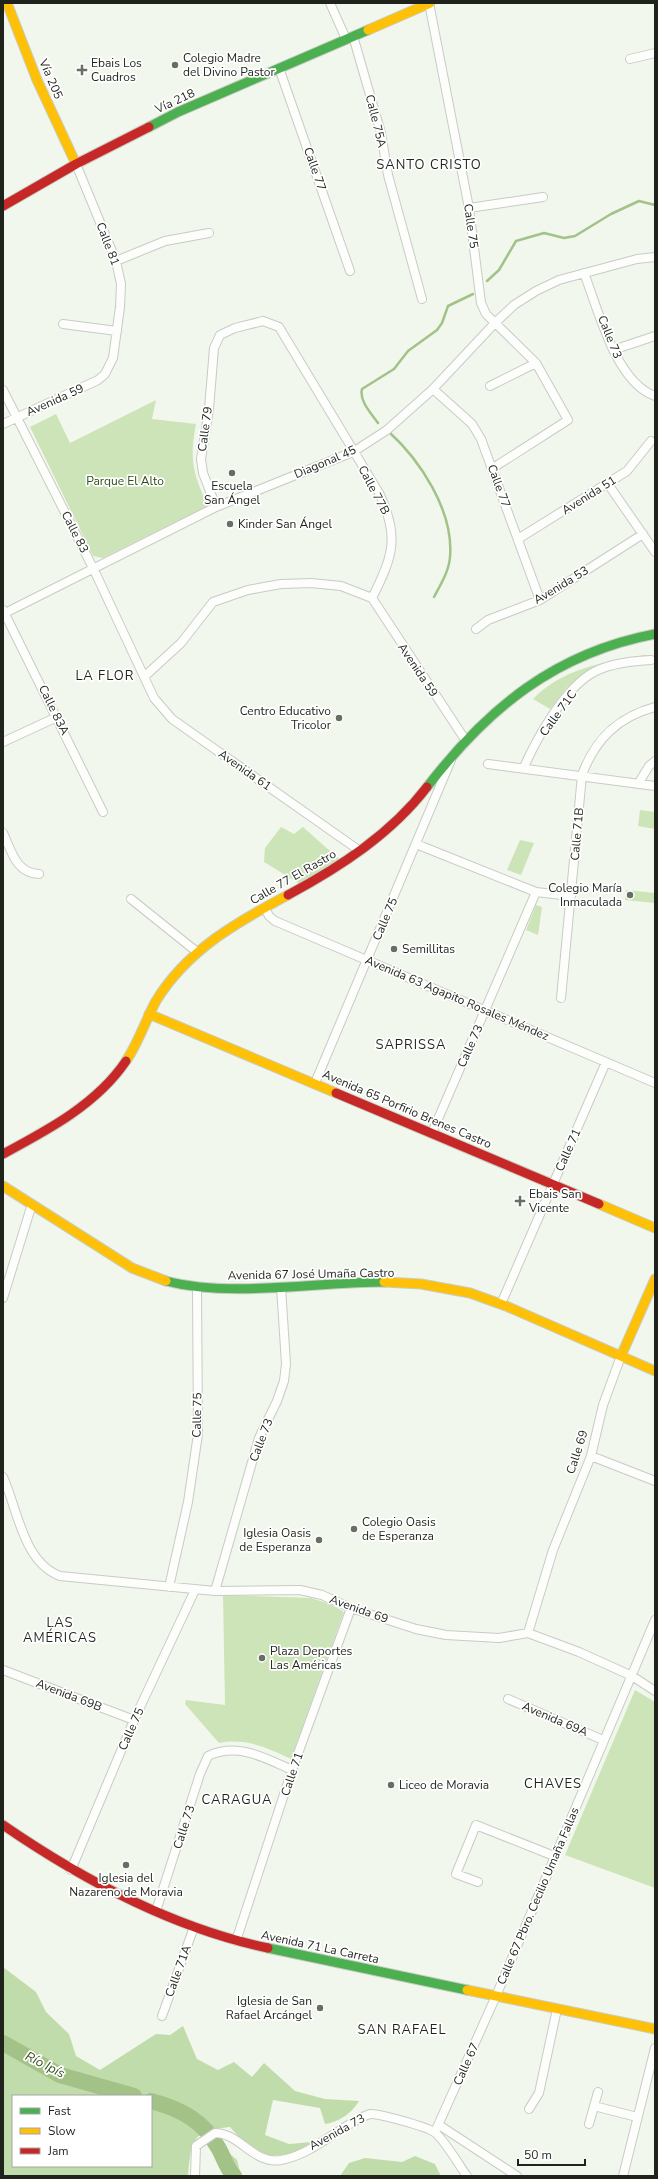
<svg xmlns="http://www.w3.org/2000/svg" width="658" height="2179" viewBox="0 0 658 2179" font-family="'Nunito Sans',sans-serif">
<style>
.green{fill:#cde4b9}
.forest{fill:#c1dcab;fill-rule:evenodd}
.lines{fill:none;stroke-linecap:round;stroke-linejoin:round}
.stream{stroke:#a3c288;stroke-width:2.5}
.river{stroke:#a3c288;stroke-width:16}
.street-casing{stroke:#c7ccc4;stroke-width:10}
.fast-casing{stroke:#c7ccc4;stroke-width:11}
.slow-casing{stroke:#c7ccc4;stroke-width:11}
.jam-casing{stroke:#c7ccc4;stroke-width:11}
.street{stroke:#fdfefc;stroke-width:8}
.fast{stroke:#4caf50;stroke-width:9}
.slow{stroke:#ffc107;stroke-width:9}
.jam{stroke:#c62828;stroke-width:9}
.poi-dot{fill:#686d65;stroke:#fff;stroke-width:1.5}
.labels{text-anchor:middle;dominant-baseline:central;stroke-width:3.5;stroke-linejoin:round;paint-order:stroke}
.poi-label{font-size:12px;fill:#1f231c;stroke:#fff;text-anchor:start}
.street-label{font-size:12px;fill:#1f231c;stroke:#fff}
.park-label{font-size:12px;fill:#314d16;stroke:#fff}
.neighbourhood-label{font-size:13px;letter-spacing:1px;fill:#1f231c;stroke:#fff}
.water-label{font-size:13px;font-style:italic;fill:#324d16;stroke:#fff}
</style>
<rect width="100%" height="100%" fill="#f1f7ec"/>
<path class="green" d="M 156,400 L 152,419 L 196,424 C 189,460 193,474 208,506 L 103,558 L 93,556 L 30,427 L 56,414 L 70,443 Z
M 645,655 L 649,656 L 589,672 L 567,687 L 550,709 L 533,699 C 563,668 605,662 645,655 Z
M 640,810 L 655,812 L 655,829 L 638,826 Z
M 281,827 L 294,834 L 303,827 L 339,859 L 300,884 L 264,862 L 265,848 Z
M 520,840 L 534,843 L 521,875 L 507,870 Z
M 626,890 L 655,893 L 655,903 L 625,900 Z
M 536,905 L 542,907 L 538,935 L 526,930 Z
M 223,1595 L 311,1598 L 330,1604 L 344,1612 L 291,1759 C 266,1747 245,1738 219,1743 L 185,1704 L 186,1700 L 225,1705 Z
M 635,1690 L 655,1702 L 655,1888 L 565,1855 Z"/>
<path class="forest" d="M 3,1967 L 36,1992 L 46,2012 L 69,2034 L 76,2056 L 100,2070 L 156,2034 L 170,2035 L 183,2026 L 197,2059 L 218,2070 L 234,2062 L 252,2077 L 264,2063 L 295,2091 L 325,2099 L 359,2101 C 352,2113 339,2122 325,2124 L 320,2108 L 273,2100 L 265,2135 L 289,2144 L 312,2142 L 292,2154 L 267,2156 L 247,2146 L 230,2127 C 192,2130 191,2141 188,2176 L 3,2176 ZM 13,2096 L 151,2096 L 151,2166 L 13,2166 Z
M 227,2151 L 237,2160 L 241,2176 L 226,2176 Z
M 415,2156 L 435,2164 L 441,2176 L 340,2176 L 349,2163 L 365,2158 L 402,2162 Z"/>
<g class="lines">
<path class="stream" d="M 487,281 L 499,270 L 516,241 L 544,233 L 564,238 L 575,236 L 611,214 L 639,201 L 655,205
M 378,423 C 371,413 359,401 362,389 L 394,369 L 408,351 L 437,330 L 442,323 L 448,306 L 473,294
M 388,431 C 420,460 454,511 450,557 C 449,571 441,584 434,597"/>
<path class="river" d="M 3,2043 L 60,2075 L 134,2096
M 151,2101 C 181,2109 204,2121 219,2149 C 224,2158 227,2169 234,2176"/>
<g class="street-casing">
<path id="street" d="M 330,3 L 346,39
M 429,3 L 469,208 L 481,303 L 486,314 L 536,363 L 568,420 L 493,468
M 353,36 L 381,133 L 388,175 L 422,299
M 630,59 L 655,53
M 279,68 L 350,271
M 469,208 L 543,197
M 116,261 L 165,241 L 209,233
M 584,273 C 598,309 616,383 655,396
M 63,324 L 117,331
M 613,350 L 655,336
M 490,386 L 536,363
M 433,389 L 472,424 L 481,439 L 540,600
M 3,390 L 94,570 L 154,698 L 172,719 L 360,851
M 3,424 L 98,380 L 105,374 L 113,358 L 120,307 L 121,284 L 116,261 L 76,164
M 608,484 L 655,552
M 216,507 L 203,473 L 201,459 L 209,409 L 214,348 L 220,335 L 235,328 L 263,321 L 279,327 L 379,493 C 400,537 393,556 372,598
M 518,539 L 627,471 L 651,441
M 372,598 L 466,741
M 3,610 L 103,812
M 3,614 L 216,507 L 353,452 L 387,430 L 433,389 L 495,323 L 514,305 L 536,291 L 559,280 L 637,259 L 655,257
M 476,629 L 488,620 L 540,600 L 643,534
M 145,676 L 181,643 L 213,602 L 248,590 L 281,584 L 311,583 L 341,586 L 372,598
M 3,742 L 57,717
M 488,764 L 655,786
M 524,767 C 537,738 562,693 589,675 C 605,664 631,661 651,660
M 638,784 L 649,766 L 655,761
M 3,833 C 12,852 16,873 39,874
M 416,844 L 536,892 L 571,896
M 131,899 L 197,952
M 265,908 L 269,916 L 275,921 L 655,1083
M 561,998 L 582,775 C 595,739 618,717 655,707
M 315,1083 L 451,760
M 432,1133 L 536,892
M 3,1298 L 32,1204
M 501,1304 L 606,1062
M 591,1456 L 655,1481
M 3,1477 C 18,1510 23,1562 60,1576 L 215,1591 L 300,1590 L 322,1595 L 351,1608 L 416,1629 L 446,1635 L 499,1638 L 528,1633 L 579,1652 L 632,1676 L 655,1691
M 169,1587 L 188,1502 L 198,1434 L 197,1288
M 215,1591 L 259,1438 L 277,1401 L 284,1381 L 286,1364 L 281,1287
M 528,1633 L 553,1550 L 591,1456 L 603,1405 L 621,1356
M 3,1670 L 134,1720
M 508,1699 L 603,1740
M 71,1870 L 134,1720 L 195,1590
M 478,1882 L 456,1874 L 476,1825 L 554,1856
M 156,1911 L 200,1774 L 208,1756 C 238,1742 265,1758 292,1770
M 236,1941 L 292,1770 L 351,1608
M 162,2016 L 194,1927
M 594,2106 L 637,2117
M 529,2109 L 539,2093 L 557,2009
M 589,2124 L 598,2092
M 439,2125 L 517,2176
M 435,2132 L 496,1996 L 655,1620
M 195,2176 L 196,2146 L 215,2133 C 240,2133 254,2165 281,2160 C 310,2155 333,2132 359,2119 C 362,2117 367,2115 370,2114 C 378,2113 427,2127 434,2132 C 443,2137 460,2167 467,2176
M 623,2176 L 655,2048"/>
</g>
<g class="fast-casing">
<path id="fast" d="M 149,127 L 178,112 L 368,30
M 427,787 C 488,708 555,653 655,634
M 166,1281 C 231,1298 316,1282 384,1282
M 268,1948 L 467,1990"/>
</g>
<g class="slow-casing">
<path id="slow" d="M 7,3 L 37,80 L 76,164
M 368,30 L 430,3
M 149,1014 L 336,1093
M 126,1061 C 139,1042 145,1021 156,1001 C 187,950 237,922 288,895
M 3,1186 L 132,1268 L 166,1281
M 599,1204 L 655,1228
M 384,1282 L 421,1284 L 470,1293 L 506,1306 L 655,1371
M 621,1356 L 655,1279
M 467,1990 L 655,2029"/>
</g>
<g class="jam-casing">
<path id="jam" d="M 3,206 L 76,164 L 149,127
M 288,895 C 340,867 391,834 427,787
M 336,1093 L 599,1204
M 3,1154 C 48,1130 97,1104 126,1061
M 3,1825 C 83,1880 172,1928 268,1948"/>
</g>
<use href="#street" class="street"/>
<use href="#fast" class="fast"/>
<use href="#slow" class="slow"/>
<use href="#jam" class="jam"/>
</g>
<g class="poi-dot">
<circle cx="175" cy="65" r="4"/>
<path d="M80 64h4v4h4v4h-4v4h-4v-4h-4v-4h4z"/>
<circle cx="232" cy="473" r="4"/>
<circle cx="230" cy="524" r="4"/>
<circle cx="339" cy="718" r="4"/>
<circle cx="630" cy="895" r="4"/>
<circle cx="394" cy="949" r="4"/>
<path d="M518 1195h4v4h4v4h-4v4h-4v-4h-4v-4h4z"/>
<circle cx="354" cy="1529" r="4"/>
<circle cx="319" cy="1540" r="4"/>
<circle cx="262" cy="1658" r="4"/>
<circle cx="391" cy="1785" r="4"/>
<circle cx="126" cy="1865" r="4"/>
<circle cx="320" cy="2008" r="4"/>
</g>
<g class="labels">
<g class="poi-label">
<text x="183" y="58">Colegio Madre<tspan x="183" dy="14">del Divino Pastor</tspan></text>
<text x="91" y="63">Ebais Los<tspan x="91" dy="14">Cuadros</tspan></text>
<text x="232" y="486" text-anchor="middle">Escuela<tspan x="232" dy="14">San Ángel</tspan></text>
<text x="238" y="524">Kinder San Ángel</text>
<text x="331" y="711" text-anchor="end">Centro Educativo<tspan x="331" dy="14">Tricolor</tspan></text>
<text x="622" y="888" text-anchor="end">Colegio María<tspan x="622" dy="14">Inmaculada</tspan></text>
<text x="402" y="949">Semillitas</text>
<text x="529" y="1194">Ebais San<tspan x="529" dy="14">Vicente</tspan></text>
<text x="362" y="1522">Colegio Oasis<tspan x="362" dy="14">de Esperanza</tspan></text>
<text x="311" y="1533" text-anchor="end">Iglesia Oasis<tspan x="311" dy="14">de Esperanza</tspan></text>
<text x="270" y="1651">Plaza Deportes<tspan x="270" dy="14">Las Américas</tspan></text>
<text x="399" y="1785">Liceo de Moravia</text>
<text x="126" y="1878" text-anchor="middle">Iglesia del<tspan x="126" dy="14">Nazareno de Moravia</tspan></text>
<text x="312" y="2001" text-anchor="end">Iglesia de San<tspan x="312" dy="14">Rafael Arcángel</tspan></text>
</g>
<g class="street-label">
<text transform="translate(51 79) rotate(67)">Vía 205</text>
<text transform="translate(175 101) rotate(-25)">Vía 218</text>
<text transform="translate(376 121) rotate(76)">Calle 75A</text>
<text transform="translate(315 169) rotate(71)">Calle 77</text>
<text transform="translate(471 226) rotate(82)">Calle 75</text>
<text transform="translate(108 244) rotate(69)">Calle 81</text>
<text transform="translate(610 337) rotate(68)">Calle 73</text>
<text transform="translate(55 400) rotate(-24)">Avenida 59</text>
<text transform="translate(205 429) rotate(-82)">Calle 79</text>
<text transform="translate(325 462) rotate(-23)">Diagonal 45</text>
<text transform="translate(499 486) rotate(70)">Calle 77</text>
<text transform="translate(374 490) rotate(62)">Calle 77B</text>
<text transform="translate(589 495) rotate(-32)">Avenida 51</text>
<text transform="translate(75 532) rotate(63)">Calle 83</text>
<text transform="translate(561 585) rotate(-31)">Avenida 53</text>
<text transform="translate(418 670) rotate(56)">Avenida 59</text>
<text transform="translate(54 710) rotate(64)">Calle 83A</text>
<text transform="translate(558 713) rotate(-54)">Calle 71C</text>
<text transform="translate(245 770) rotate(35)">Avenida 61</text>
<text transform="translate(577 834) rotate(-85)">Calle 71B</text>
<text transform="translate(293 877) rotate(-30)">Calle 77 El Rastro</text>
<text transform="translate(385 919) rotate(-67)">Calle 75</text>
<text transform="translate(457 998) rotate(23)">Avenida 63 Agapito Rosales Méndez</text>
<text transform="translate(470 1046) rotate(-66)">Calle 73</text>
<text transform="translate(407 1109) rotate(23)">Avenida 65 Porfirio Brenes Castro</text>
<text transform="translate(568 1150) rotate(-66)">Calle 71</text>
<text transform="translate(311 1274) rotate(-1)">Avenida 67 José Umaña Castro</text>
<text transform="translate(197 1415) rotate(-89)">Calle 75</text>
<text transform="translate(261 1440) rotate(-69)">Calle 73</text>
<text transform="translate(577 1452) rotate(-72)">Calle 69</text>
<text transform="translate(359 1609) rotate(20)">Avenida 69</text>
<text transform="translate(69 1695) rotate(21)">Avenida 69B</text>
<text transform="translate(555 1719) rotate(23)">Avenida 69A</text>
<text transform="translate(131 1729) rotate(-66)">Calle 75</text>
<text transform="translate(292 1774) rotate(-71)">Calle 71</text>
<text transform="translate(184 1827) rotate(-72)">Calle 73</text>
<text transform="translate(538 1896) rotate(-67)">Calle 67 Pbro. Cecilio Umaña Fallas</text>
<text transform="translate(320 1947) rotate(12)">Avenida 71 La Carreta</text>
<text transform="translate(178 1971) rotate(-70)">Calle 71A</text>
<text transform="translate(466 2064) rotate(-66)">Calle 67</text>
<text transform="translate(337 2132) rotate(-29)">Avenida 73</text>
</g>
<g class="park-label">
<text x="125" y="481">Parque El Alto</text>
</g>
<g class="neighbourhood-label">
<text x="429" y="165">SANTO CRISTO</text>
<text x="105" y="676">LA FLOR</text>
<text x="411" y="1045">SAPRISSA</text>
<text x="60" y="1623">LAS<tspan x="60" dy="15">AMÉRICAS</tspan></text>
<text x="553" y="1784">CHAVES</text>
<text x="237" y="1800">CARAGUA</text>
<text x="402" y="2030">SAN RAFAEL</text>
</g>
<g class="water-label">
<text transform="translate(45 2065) rotate(27)">Río Ipís</text>
</g>
</g>
<rect width="658" height="2179" fill="none" stroke="#1f231c" stroke-width="8"/>
<rect x="12" y="2095" width="140" height="72" fill="#ffffff" stroke="#a5a7a4"/>
<rect x="20" y="2108" width="20" height="6" fill="#4caf50" stroke="#a5a7a4"/>
<text x="48" y="2115" font-size="12" fill="#1f231c">Fast</text>
<rect x="20" y="2128" width="20" height="6" fill="#ffc107" stroke="#a5a7a4"/>
<text x="48" y="2135" font-size="12" fill="#1f231c">Slow</text>
<rect x="20" y="2148" width="20" height="6" fill="#c62828" stroke="#a5a7a4"/>
<text x="48" y="2155" font-size="12" fill="#1f231c">Jam</text>
<path d="M518 2159v6h67v-6" fill="none" stroke="#1f231c" stroke-width="2"/>
<text x="524" y="2159" font-size="12" fill="#1f231c" stroke="#ffffff" stroke-width="3" paint-order="stroke">50 m</text>
</svg>
